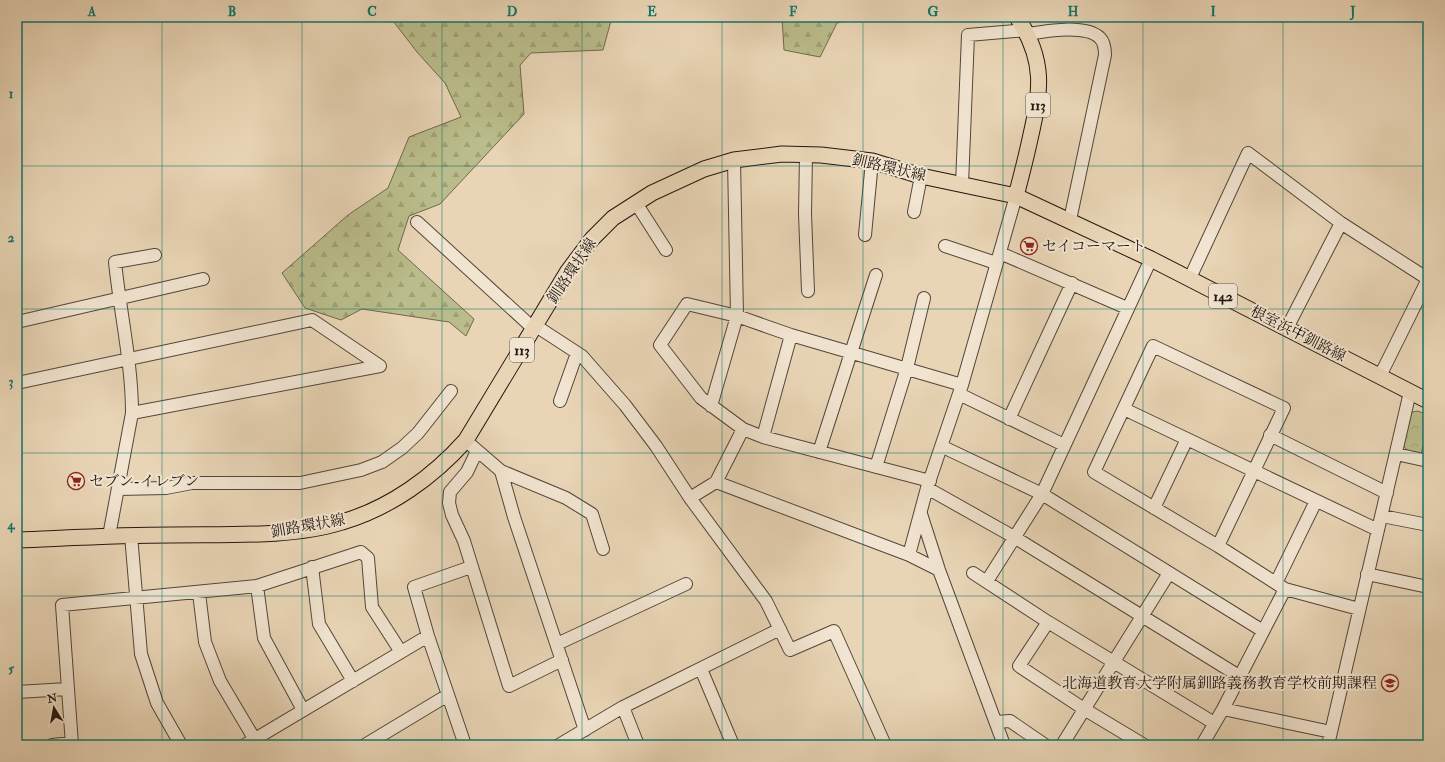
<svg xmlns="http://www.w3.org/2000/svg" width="1445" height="762" viewBox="0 0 1445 762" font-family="'IM FELL Double Pica','Noto Serif JP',serif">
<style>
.forest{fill:url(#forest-firs);stroke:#6e694d}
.park{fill:url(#park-crowns);stroke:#6e694d}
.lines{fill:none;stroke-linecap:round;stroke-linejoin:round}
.minor-casing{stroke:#534639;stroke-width:14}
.major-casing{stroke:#21160f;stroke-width:17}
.minor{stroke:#f1e4d0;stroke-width:12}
.major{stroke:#e9d5b6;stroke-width:15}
.grid{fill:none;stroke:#0f766e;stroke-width:1;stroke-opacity:0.55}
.labels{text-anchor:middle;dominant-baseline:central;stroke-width:4;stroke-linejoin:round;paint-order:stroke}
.shield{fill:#f1e4d0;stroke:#5f5449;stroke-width:1}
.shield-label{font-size:14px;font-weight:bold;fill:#21160f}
.street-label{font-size:15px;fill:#21160f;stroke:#f1e4d0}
.poi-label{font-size:15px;fill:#21160f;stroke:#f1e4d0;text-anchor:start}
.neatline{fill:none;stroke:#0f766e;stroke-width:1.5}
.grid-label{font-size:13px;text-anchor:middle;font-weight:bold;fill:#0f766e}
</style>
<defs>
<pattern id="forest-firs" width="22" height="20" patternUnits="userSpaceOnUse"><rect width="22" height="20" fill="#babc8b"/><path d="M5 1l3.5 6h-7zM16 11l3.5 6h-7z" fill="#a0a177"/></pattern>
<pattern id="park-crowns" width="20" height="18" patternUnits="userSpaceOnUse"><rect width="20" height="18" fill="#babc8b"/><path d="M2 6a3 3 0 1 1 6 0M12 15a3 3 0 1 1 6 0" fill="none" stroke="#a0a177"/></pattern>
</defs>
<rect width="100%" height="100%" fill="#e9d5b6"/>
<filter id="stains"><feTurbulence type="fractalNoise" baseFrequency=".005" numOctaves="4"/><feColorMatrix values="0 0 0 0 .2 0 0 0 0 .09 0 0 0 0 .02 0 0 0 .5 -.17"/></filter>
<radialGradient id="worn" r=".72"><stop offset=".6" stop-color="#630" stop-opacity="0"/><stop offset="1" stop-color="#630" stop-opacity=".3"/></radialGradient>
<path class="forest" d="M 390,17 L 612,17 L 603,50 L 531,53 L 520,65 L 524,114 L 440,204 L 409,216 L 398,250 L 474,319 L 466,336 L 449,322 L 362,309 L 341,320 L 305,308 L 282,273 L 348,215 L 388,188 L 409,137 L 461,117 L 445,83 L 417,52 Z
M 782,17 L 859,17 L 837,23 L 820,57 L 784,50 Z"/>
<path class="park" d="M 1418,411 L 1428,415 L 1428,426 L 1421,454 L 1408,451 L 1402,444 L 1412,412 Z"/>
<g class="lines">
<g class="minor-casing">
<path id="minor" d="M 1028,34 C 1045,31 1086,24 1100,38 C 1104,42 1105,49 1105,55 L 1070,220
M 806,155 L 805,214 L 808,291
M 962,184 L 968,35 L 1026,30
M 636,203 L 666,250
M 914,212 L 921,176
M 417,222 L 534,329
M 865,235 L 872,161
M 945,246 L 996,263
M 1000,253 L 1127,308
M 1190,278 L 1248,153 L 1341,223 L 1428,279 L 1380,376
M 17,322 L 203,279
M 536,326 L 582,356 L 625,405 L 656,446 L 690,498 L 766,601 L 790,650 L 834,631 L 885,745
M 1287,328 L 1341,223
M 17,383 L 312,320 L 380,366 L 132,413
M 959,394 L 1064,445
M 560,401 L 577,353
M 711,406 L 737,316 L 734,160
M 1124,409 L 1378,530
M 1009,419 L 1072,283
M 1270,435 L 1387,493
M 763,437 L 791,335
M 472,446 L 501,471 L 566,498 L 592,514 L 603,549
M 943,447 L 1042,494 L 1263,631
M 477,451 L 467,472 L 450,492 L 449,503 L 452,515 L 464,541 L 509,686 L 562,660
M 819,452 L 876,275
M 1396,454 L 1428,461
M 876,467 L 907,368 L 924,298
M 501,471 L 514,517 L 585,730
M 930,481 L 763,437 L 743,429 L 701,398 L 660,345 L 687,304 L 737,316 L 791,335 L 962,385
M 716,482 L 909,555 L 939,570
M 927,488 L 1014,537 L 1239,676
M 118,489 L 166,488 L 192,483 L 300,483 L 361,470 L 382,462 L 402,448 L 418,433 L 451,391
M 690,498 L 716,482 L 743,429
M 1154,508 L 1187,439
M 921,514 L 939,570 L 1004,745
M 1382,516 L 1428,525
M 131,535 L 141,654 L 157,703 L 181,745
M 109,536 L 132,413 C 132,363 120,312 115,262 L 155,255
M 1218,546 L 1284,408 L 1153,346 L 1094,472 L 1218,546 L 1285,589 L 1359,609
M 909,555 L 927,488 L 962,385 L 1016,196
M 312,567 L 319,624 L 353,681
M 973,573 L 1048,622 L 1214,723
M 1367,574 L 1428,587
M 987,581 L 1042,494 L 1151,259
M 1276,583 L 1316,501
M 257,586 L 264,638 L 303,710
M 199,593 L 205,642 L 220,681 L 258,745
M 1048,622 L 1019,666 L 1084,709 L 1144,745
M 557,644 L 686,584
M 701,669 L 733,745
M 17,692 L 67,689
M 623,707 L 638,745
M 1223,709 L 1331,732
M 996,722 L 1010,721 L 1045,745
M 52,745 L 71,743
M 72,745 L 62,605 L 257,586 L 361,552 L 368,558 L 372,607 L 401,652
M 245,745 L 428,636
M 365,745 L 448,695
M 465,745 L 428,636 L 414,587 L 471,567
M 559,745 L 623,707 L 780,629
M 1062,745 L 1169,573
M 1202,745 L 1223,709 L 1285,589
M 1328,745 L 1410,392"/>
</g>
<g class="major-casing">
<path id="major" d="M 1016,196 C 1021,177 1026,158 1030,139 C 1041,91 1046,61 1017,17
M 17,540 C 68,538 120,535 171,535 C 223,534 292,538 342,522 C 390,508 433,477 466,440 L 568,271 L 592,239 L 613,218 L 652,193 L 704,169 L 734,160 L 782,154 L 821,155 L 872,161 L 921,176 L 1016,196 L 1151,259 L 1428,401"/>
</g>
<use href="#minor" class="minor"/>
<use href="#major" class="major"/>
</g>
<path class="grid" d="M 162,17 L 162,745M 302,17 L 302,745M 442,17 L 442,745M 582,17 L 582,745M 722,17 L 722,745M 863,17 L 863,745M 1003,17 L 1003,745M 1143,17 L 1143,745M 1283,17 L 1283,745M 17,166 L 1428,166M 17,309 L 1428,309M 17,453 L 1428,453M 17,596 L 1428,596"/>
<defs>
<g id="supermarket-ring" transform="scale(0.9)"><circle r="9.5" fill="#f1e4d0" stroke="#8f2418" stroke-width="1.5"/><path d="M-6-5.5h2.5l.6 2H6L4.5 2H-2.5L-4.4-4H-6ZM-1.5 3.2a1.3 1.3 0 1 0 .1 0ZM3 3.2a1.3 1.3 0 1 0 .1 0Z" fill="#8f2418"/></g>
<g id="school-ring" transform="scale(0.9)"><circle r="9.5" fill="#f1e4d0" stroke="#8f2418" stroke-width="1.5"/><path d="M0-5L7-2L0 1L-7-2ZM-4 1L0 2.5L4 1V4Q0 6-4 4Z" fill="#8f2418"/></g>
</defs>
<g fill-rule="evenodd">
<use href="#supermarket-ring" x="1029" y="246"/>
<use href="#supermarket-ring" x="76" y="481"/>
<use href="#school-ring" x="1390" y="683"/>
</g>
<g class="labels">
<g class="shield">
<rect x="1026" y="93" width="24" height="24" rx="3"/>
<rect x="1209" y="284" width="28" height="24" rx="3"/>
<rect x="510" y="338" width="24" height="24" rx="3"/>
</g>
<g class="shield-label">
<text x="1038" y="105">113</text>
<text x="1223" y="296">142</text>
<text x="522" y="350">113</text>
</g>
<g class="street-label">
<text transform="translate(889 168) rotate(13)">釧路環状線</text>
<text transform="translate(572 271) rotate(-56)">釧路環状線</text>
<text transform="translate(1298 334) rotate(27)">根室浜中釧路線</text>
<text transform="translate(308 526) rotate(-10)">釧路環状線</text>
</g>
<g class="poi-label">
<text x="1042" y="246">セイコーマート</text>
<text x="89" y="481">セブン-イレブン</text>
<text x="1377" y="683" text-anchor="end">北海道教育大学附属釧路義務教育学校前期課程</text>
</g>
</g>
<rect width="1445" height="762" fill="none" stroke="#e9d5b6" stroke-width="44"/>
<g transform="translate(54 708) rotate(349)" stroke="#f1e4d0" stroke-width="3" paint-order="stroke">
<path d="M0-3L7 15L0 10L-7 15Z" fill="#21160f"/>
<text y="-6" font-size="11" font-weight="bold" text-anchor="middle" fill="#21160f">N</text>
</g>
<rect x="22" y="22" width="1401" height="718" class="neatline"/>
<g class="grid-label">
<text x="92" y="16">A</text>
<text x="232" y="16">B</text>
<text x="372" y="16">C</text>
<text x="512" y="16">D</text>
<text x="652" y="16">E</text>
<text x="793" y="16">F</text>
<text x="933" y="16">G</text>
<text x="1073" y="16">H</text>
<text x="1213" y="16">I</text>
<text x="1353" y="16">J</text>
<text x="11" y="98">1</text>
<text x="11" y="242">2</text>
<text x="11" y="386">3</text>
<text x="11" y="529">4</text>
<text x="11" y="673">5</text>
</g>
<rect width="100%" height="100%" filter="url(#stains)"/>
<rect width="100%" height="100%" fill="url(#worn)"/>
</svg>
